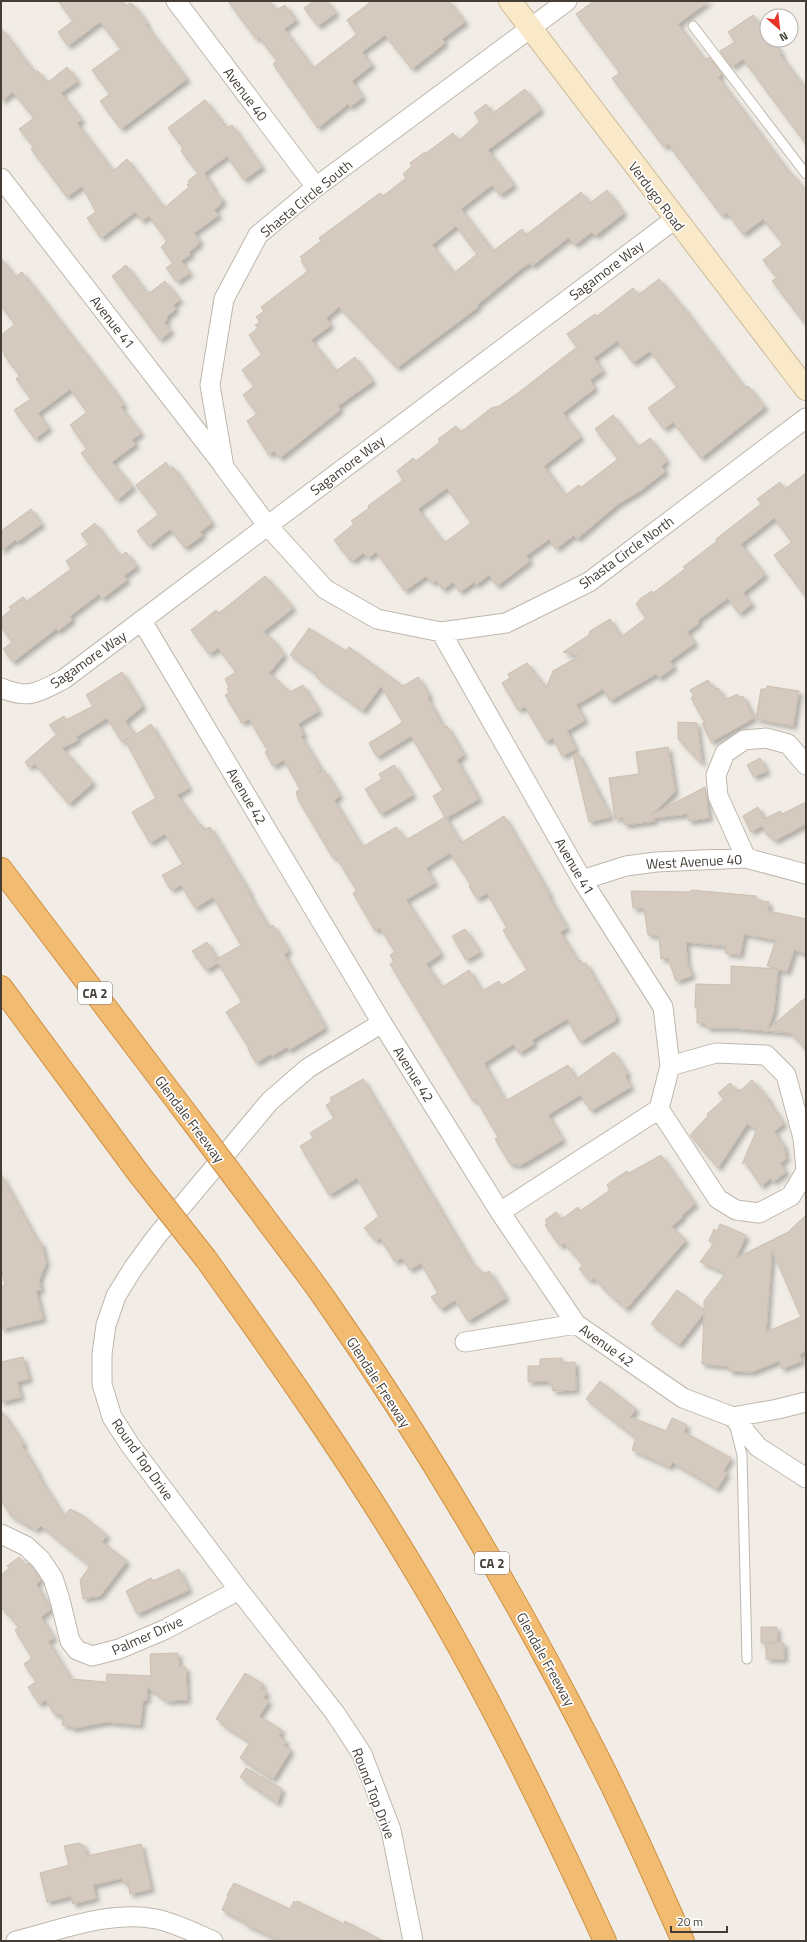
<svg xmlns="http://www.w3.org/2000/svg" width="807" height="1942" viewBox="0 0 807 1942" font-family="'Titillium Web',sans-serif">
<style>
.building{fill:#d5cabf;stroke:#ccbfb0;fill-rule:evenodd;filter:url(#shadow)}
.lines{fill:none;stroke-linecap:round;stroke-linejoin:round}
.lane-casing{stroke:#bfb7ac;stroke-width:11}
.street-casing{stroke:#bfb7ac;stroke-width:21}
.secondary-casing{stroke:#cdbb99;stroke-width:24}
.highway-casing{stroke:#cf8f42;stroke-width:24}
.lane{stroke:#fff;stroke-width:9}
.street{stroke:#fff;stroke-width:19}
.secondary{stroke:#fae9c8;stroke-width:22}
.highway{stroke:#f1bb71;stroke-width:22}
.highway-bridge-casing{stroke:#cf8f42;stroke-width:24;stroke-linecap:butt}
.highway-bridge{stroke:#f1bb71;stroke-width:22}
.labels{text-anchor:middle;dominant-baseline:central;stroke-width:3.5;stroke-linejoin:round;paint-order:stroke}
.shield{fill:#fff;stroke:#7b7772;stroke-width:1}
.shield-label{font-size:13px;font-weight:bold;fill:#433d36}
.street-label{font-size:14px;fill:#433d36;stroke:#fff}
</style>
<defs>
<filter id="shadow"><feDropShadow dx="3.5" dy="3.5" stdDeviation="2" flood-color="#0004"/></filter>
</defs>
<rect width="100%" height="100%" fill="#f1ede6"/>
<path class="building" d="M 58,1 L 122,1 L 126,6 L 130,3 L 132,4 L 140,13 L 147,24 L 146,25 L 187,79 L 121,129 L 100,101 L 110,94 L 92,70 L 121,49 L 100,22 L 68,46 L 58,32 L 73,21 Z
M 228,1 L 269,1 L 276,10 L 285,5 L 296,20 L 284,29 L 313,68 L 357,34 L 347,20 L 372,1 L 449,1 L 465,22 L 442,39 L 445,43 L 412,69 L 385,35 L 362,52 L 372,65 L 352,81 L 363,97 L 350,107 L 348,104 L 318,128 L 273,64 L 277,61 L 259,37 L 256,39 Z
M 314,1 L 327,1 L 336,13 L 318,26 L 304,8 Z
M 594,1 L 709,1 L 678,24 L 705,60 L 709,57 L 722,74 L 718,77 L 791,175 L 792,174 L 806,191 L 806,325 L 772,281 L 777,278 L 763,260 L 783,244 L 763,219 L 743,234 L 728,214 L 726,213 L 722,216 L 668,144 L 664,147 L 612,78 L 620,73 L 576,14 Z
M 753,15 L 767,34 L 767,40 L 773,40 L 782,54 L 780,55 L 806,89 L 806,144 L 743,59 L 732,67 L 720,51 L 735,42 L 728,32 Z
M 1,28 L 35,73 L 38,71 L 47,83 L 67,67 L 78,81 L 61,93 L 82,120 L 77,123 L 113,171 L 127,159 L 164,208 L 189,187 L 187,185 L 189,183 L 188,181 L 198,173 L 181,151 L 183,148 L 168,128 L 205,100 L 227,128 L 232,125 L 262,167 L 244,180 L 227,156 L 204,173 L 214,188 L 213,189 L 223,200 L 221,202 L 222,203 L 214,210 L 219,215 L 194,233 L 200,241 L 198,242 L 199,244 L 189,252 L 191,254 L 181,261 L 190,273 L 177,282 L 166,268 L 173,263 L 161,247 L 167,241 L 149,216 L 142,221 L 135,212 L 101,238 L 87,218 L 96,212 L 82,186 L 67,197 L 31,149 L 34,147 L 19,129 L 34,118 L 13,92 L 1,101 Z
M 525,89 L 541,110 L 488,150 L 514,185 L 500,195 L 492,185 L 461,209 L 493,251 L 522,229 L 526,235 L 581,192 L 590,203 L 607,190 L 624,213 L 595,236 L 592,232 L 575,245 L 568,238 L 532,266 L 530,263 L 522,268 L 477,305 L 478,307 L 397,368 L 339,307 L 326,318 L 331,325 L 311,340 L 336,371 L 355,357 L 373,381 L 338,406 L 340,410 L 280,458 L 274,451 L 269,455 L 247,421 L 257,414 L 243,395 L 254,386 L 242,370 L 262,354 L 249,335 L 258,328 L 255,325 L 260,322 L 256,317 L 264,311 L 261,307 L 308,271 L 301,261 L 303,260 L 300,257 L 321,241 L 319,238 L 380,193 L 383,196 L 406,178 L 403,174 L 412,166 L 410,163 L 425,152 L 426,153 L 453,133 L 459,141 L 480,121 L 474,113 L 486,104 L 493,113 ZM 456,226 L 477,254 L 454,273 L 432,245 Z
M 1,258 L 15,277 L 22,272 L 114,390 L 124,405 L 121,407 L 141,433 L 132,440 L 136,444 L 112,462 L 133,487 L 117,500 L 81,453 L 87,449 L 70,425 L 87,412 L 70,389 L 38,413 L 49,428 L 35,439 L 14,410 L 31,399 L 16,379 L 20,376 L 4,355 L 5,354 L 1,348 L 1,335 L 15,324 L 1,306 Z
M 126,265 L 148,294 L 165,281 L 180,300 L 173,305 L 176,309 L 166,317 L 168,319 L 164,322 L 171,331 L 160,340 L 112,276 Z
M 659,279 L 687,312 L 745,388 L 748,386 L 765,407 L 701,458 L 673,422 L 664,429 L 648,408 L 677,387 L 650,351 L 633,363 L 617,341 L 594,358 L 603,371 L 590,380 L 595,388 L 563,413 L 581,437 L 544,466 L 565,495 L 579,485 L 580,488 L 618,459 L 595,429 L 613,415 L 638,447 L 650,438 L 667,461 L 661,466 L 666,471 L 640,491 L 618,504 L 577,539 L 574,535 L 556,549 L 549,539 L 526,556 L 530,561 L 497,586 L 489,575 L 476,585 L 474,582 L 460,592 L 453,582 L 443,590 L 436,580 L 432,583 L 426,576 L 405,591 L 376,552 L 368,558 L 363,553 L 353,561 L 351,559 L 350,560 L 334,540 L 354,524 L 351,521 L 369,508 L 368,506 L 403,480 L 397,471 L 413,458 L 416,461 L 440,442 L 438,439 L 456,426 L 461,432 L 491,408 L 499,406 L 518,393 L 577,347 L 567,334 L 595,314 L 597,316 L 633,288 L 638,295 ZM 447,488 L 471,523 L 444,543 L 418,509 Z
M 166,462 L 170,469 L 173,467 L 184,482 L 212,523 L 200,532 L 203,535 L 185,548 L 170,529 L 149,546 L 137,531 L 159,514 L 136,485 Z
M 806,473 L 806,597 L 774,555 L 792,542 L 774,518 L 741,544 L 765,575 L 743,593 L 752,604 L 739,614 L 728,598 L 698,620 L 699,623 L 687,632 L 695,643 L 670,661 L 674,667 L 659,678 L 656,674 L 610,701 L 603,689 L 576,705 L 585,720 L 567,731 L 576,749 L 562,756 L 553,738 L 546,742 L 525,707 L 518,710 L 502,683 L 510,678 L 508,674 L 527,663 L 546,688 L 553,671 L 579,656 L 563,652 L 589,635 L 590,631 L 610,619 L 621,637 L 646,618 L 636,604 L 641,598 L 652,591 L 653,593 L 685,569 L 683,567 L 717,541 L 716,539 L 761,504 L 757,499 L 780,482 L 785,489 Z
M 31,509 L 42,524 L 17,542 L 15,540 L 1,551 L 1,531 Z
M 95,523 L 120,556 L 126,552 L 137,566 L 124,576 L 127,580 L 102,599 L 99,594 L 70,616 L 72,620 L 58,631 L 56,629 L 13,662 L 3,649 L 12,642 L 1,627 L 1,618 L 11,610 L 9,607 L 23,597 L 27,601 L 71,569 L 66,561 L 89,544 L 81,534 Z
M 265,576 L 291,605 L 292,609 L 263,632 L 274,641 L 284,655 L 269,673 L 290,692 L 303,685 L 319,711 L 298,724 L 304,734 L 301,736 L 321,769 L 317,775 L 324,770 L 340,796 L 334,800 L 362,847 L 396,827 L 406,840 L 445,817 L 433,796 L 443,790 L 411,736 L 377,757 L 369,743 L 403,722 L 381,686 L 363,711 L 316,677 L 318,675 L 290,655 L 309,628 L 346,651 L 349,647 L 403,686 L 418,677 L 430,696 L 427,697 L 444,728 L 447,726 L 464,755 L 457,760 L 479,799 L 446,818 L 461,843 L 504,816 L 550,895 L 548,895 L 567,928 L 560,932 L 578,961 L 580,960 L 583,965 L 586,963 L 617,1017 L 615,1019 L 616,1020 L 580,1042 L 567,1019 L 532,1040 L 534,1044 L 519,1053 L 514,1044 L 484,1063 L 505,1101 L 568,1065 L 576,1079 L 614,1052 L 628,1074 L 625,1076 L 631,1087 L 591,1111 L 580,1095 L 548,1115 L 563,1140 L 521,1165 L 510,1164 L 495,1139 L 498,1137 L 476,1099 L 473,1101 L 390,964 L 394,962 L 390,955 L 395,952 L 380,928 L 375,931 L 353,893 L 357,891 L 336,857 L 333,858 L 299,801 L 296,792 L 300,789 L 284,760 L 273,766 L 265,752 L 268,751 L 249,719 L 242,723 L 225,695 L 229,693 L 227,689 L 229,687 L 225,679 L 236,672 L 218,648 L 209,654 L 191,630 L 216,610 L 219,613 ZM 450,853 L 471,885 L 469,886 L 477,899 L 487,893 L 507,928 L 503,930 L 527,970 L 501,986 L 499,981 L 482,991 L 469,970 L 442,987 L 426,964 L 441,954 L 406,900 L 435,883 L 426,868 Z
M 122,672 L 143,706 L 125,721 L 135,735 L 151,724 L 189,788 L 177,795 L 199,825 L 201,824 L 204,830 L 210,827 L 250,893 L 249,894 L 269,928 L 273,925 L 289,951 L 284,954 L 324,1025 L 325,1028 L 289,1050 L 287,1047 L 272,1056 L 271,1054 L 256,1063 L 248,1049 L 249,1048 L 226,1012 L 242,1002 L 218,963 L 206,970 L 192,951 L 207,942 L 217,959 L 241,945 L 213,897 L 195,908 L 181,885 L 171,890 L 162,875 L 183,864 L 165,834 L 150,843 L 132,812 L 156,798 L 125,740 L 129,738 L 122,742 L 107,718 L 76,737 L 78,740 L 62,748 L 93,783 L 69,804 L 35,764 L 29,767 L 25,762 L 57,734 L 49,725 L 64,716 L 66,720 L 93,706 L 86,695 Z
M 708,680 L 712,687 L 714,686 L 716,689 L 718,688 L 725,700 L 737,694 L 740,698 L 743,696 L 754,718 L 711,742 L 702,723 L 705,723 L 691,698 L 694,696 L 690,690 Z
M 767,686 L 799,691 L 793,726 L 756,719 L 761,689 L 766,689 Z
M 678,722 L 697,723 L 702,764 L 678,739 Z
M 668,747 L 675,792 L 651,815 L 705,787 L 709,818 L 688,821 L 688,814 L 653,818 L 655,821 L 624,825 L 623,817 L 615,819 L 609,778 L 639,774 L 636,752 Z
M 578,753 L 611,817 L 589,822 L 573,755 Z
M 760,758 L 767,771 L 754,777 L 747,765 Z
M 394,765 L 413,795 L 381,814 L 365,789 L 382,779 L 379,774 Z
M 806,802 L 806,824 L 774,841 L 771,835 L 768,836 L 762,826 L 751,832 L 743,816 L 758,807 L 764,819 L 780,811 L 782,814 Z
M 691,890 L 756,896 L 756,900 L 769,902 L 768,911 L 806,919 L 806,954 L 794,950 L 787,972 L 767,966 L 776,940 L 744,934 L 740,955 L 725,953 L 726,946 L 686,942 L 687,962 L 692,976 L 676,981 L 668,958 L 661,959 L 659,936 L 648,935 L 644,908 L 633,908 L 631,891 L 691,892 Z
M 465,929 L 480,952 L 466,960 L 452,936 Z
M 731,966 L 778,969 L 774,1010 L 768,1029 L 806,997 L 806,1050 L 791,1033 L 732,1028 L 706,1028 L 706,1023 L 697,1023 L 697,1008 L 695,1008 L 696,984 L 731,985 Z
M 363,1079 L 472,1263 L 484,1274 L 489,1271 L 506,1298 L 468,1321 L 455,1300 L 441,1309 L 431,1297 L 438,1293 L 421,1263 L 410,1270 L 402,1258 L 395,1262 L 380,1238 L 376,1241 L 364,1228 L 379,1216 L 357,1178 L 329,1195 L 300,1146 L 313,1138 L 310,1133 L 334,1118 L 326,1105 L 332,1101 L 330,1098 Z
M 752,1080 L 769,1099 L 768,1100 L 784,1124 L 774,1131 L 784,1146 L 786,1159 L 780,1163 L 786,1172 L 773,1182 L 771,1178 L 761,1186 L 745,1162 L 742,1164 L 757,1129 L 747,1124 L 718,1168 L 690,1135 L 708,1116 L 707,1114 L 724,1099 L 718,1093 L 730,1083 L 737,1091 L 739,1089 L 740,1091 Z
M 661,1155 L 695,1204 L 681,1216 L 683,1217 L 671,1227 L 686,1240 L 626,1309 L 607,1292 L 594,1278 L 590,1281 L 579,1269 L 583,1265 L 564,1243 L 560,1246 L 545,1225 L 547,1223 L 545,1220 L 556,1212 L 562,1219 L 578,1207 L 580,1211 L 610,1190 L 607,1185 L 613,1180 L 627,1171 L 629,1173 Z
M 1,1174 L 38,1242 L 41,1242 L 46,1263 L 39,1280 L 41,1290 L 36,1291 L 43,1319 L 1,1329 L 1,1286 L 5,1285 L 1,1270 Z
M 806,1215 L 806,1351 L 799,1355 L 802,1361 L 782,1369 L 779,1361 L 752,1372 L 729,1371 L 730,1367 L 725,1366 L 702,1364 L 704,1313 L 679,1345 L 651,1324 L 677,1290 L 704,1310 L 704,1301 L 726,1273 L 700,1262 L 713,1244 L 709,1241 L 714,1229 L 717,1231 L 720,1224 L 746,1235 L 736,1258 L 788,1232 ZM 772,1250 L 801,1317 L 766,1332 Z
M 23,1357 L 29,1379 L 17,1382 L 21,1397 L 1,1402 L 1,1362 Z
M 562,1358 L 562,1363 L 575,1362 L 576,1390 L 553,1391 L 552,1384 L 549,1384 L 549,1381 L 528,1382 L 528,1366 L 540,1366 L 540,1359 Z
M 600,1381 L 636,1409 L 630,1417 L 666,1431 L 672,1418 L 687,1425 L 684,1432 L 731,1458 L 723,1471 L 727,1473 L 717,1489 L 672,1462 L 670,1467 L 632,1450 L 636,1438 L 586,1399 Z
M 1,1410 L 24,1444 L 22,1446 L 39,1474 L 38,1475 L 64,1516 L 70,1509 L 82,1515 L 107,1535 L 102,1542 L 127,1561 L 100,1596 L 83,1599 L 80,1580 L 90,1566 L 41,1526 L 36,1530 L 11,1516 L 1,1500 Z
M 19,1557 L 26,1565 L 28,1563 L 32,1567 L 41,1580 L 36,1584 L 51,1609 L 41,1617 L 54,1638 L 48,1641 L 71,1679 L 106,1682 L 107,1674 L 151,1676 L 150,1654 L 178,1653 L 179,1667 L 186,1667 L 187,1700 L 166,1701 L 147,1687 L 147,1700 L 143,1700 L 140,1725 L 106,1722 L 71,1729 L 72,1726 L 62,1725 L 63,1715 L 54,1714 L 46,1700 L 39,1704 L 28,1687 L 36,1682 L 24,1664 L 32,1658 L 15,1630 L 19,1627 L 1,1607 L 1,1575 L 9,1568 L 7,1566 Z
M 179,1569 L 189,1590 L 137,1614 L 126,1591 L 151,1578 L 153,1581 Z
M 761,1627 L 777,1627 L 777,1642 L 767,1643 L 784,1643 L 784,1659 L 766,1659 L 766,1643 L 761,1643 Z
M 245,1673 L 263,1684 L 261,1688 L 267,1692 L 263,1698 L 269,1701 L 259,1716 L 282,1730 L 279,1736 L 286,1741 L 284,1745 L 291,1750 L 273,1779 L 240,1758 L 250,1742 L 221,1724 L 223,1722 L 216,1719 Z
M 246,1768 L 282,1789 L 277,1803 L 240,1777 Z
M 79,1843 L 84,1846 L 87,1856 L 141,1844 L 151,1889 L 130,1894 L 128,1881 L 123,1883 L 122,1878 L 93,1885 L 96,1898 L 73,1904 L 71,1896 L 47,1902 L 40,1873 L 69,1865 L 64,1846 Z
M 234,1883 L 290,1909 L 294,1901 L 296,1903 L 297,1901 L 344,1924 L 345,1921 L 383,1941 L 281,1941 L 245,1924 L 245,1922 L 222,1910 L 228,1896 L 227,1895 Z"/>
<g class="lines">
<g class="lane-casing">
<path id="lane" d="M 693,26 L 806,174
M 735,1427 L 742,1455 L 747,1659"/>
</g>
<g class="street-casing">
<path id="street" d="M 176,1 L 316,187
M 567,1 L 316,187 L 258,235 L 224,299 L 210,385 L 224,467 L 267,525 L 325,589 L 377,619 L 441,632 L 506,623 L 589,582 L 806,418
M 1,178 L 223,465
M 142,621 L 382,1023 L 500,1212 L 576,1324 L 683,1398 L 733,1417 L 778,1409 L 806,1402
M 441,632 L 582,880 L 663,1007 L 670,1066 L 659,1109
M 1,688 C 29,700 39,692 64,679 L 675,219
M 746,858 L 718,796 L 716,775 L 725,753 L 744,740 L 766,738 L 788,744 L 806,765
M 582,880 L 626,866 L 656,862 L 746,858 L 806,874
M 382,1023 L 308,1068 L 270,1101 L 156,1237 L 134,1267 L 116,1296 L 106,1325 L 102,1354 L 102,1384 L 112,1417 L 130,1445 L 239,1590 L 335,1713 L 362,1754 L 391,1830 L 413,1941
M 670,1066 L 716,1053 L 766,1055 L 786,1075 L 803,1138 L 806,1170
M 659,1109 L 718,1199 L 736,1210 L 759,1213 L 791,1196 L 806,1171
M 500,1212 L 659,1109
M 465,1342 L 576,1324
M 733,1417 L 758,1447 L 806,1478
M 1,1534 L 26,1546 L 41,1560 L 53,1578 L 60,1600 L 70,1641 L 77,1650 L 92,1656 L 119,1649 L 164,1630 L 239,1590
M 16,1941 C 61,1930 110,1910 156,1919 C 176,1923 195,1933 213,1941"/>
</g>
<g class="secondary-casing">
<path id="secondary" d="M 510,1 L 806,389"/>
</g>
<g class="highway-casing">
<path id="highway" d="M 1,869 L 189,1117
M 1,987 L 139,1174
M 259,1210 C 281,1240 304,1269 325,1299 C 426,1444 517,1598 597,1756 C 628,1816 655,1879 683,1941
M 206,1259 C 276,1357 346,1456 408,1559 C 483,1682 545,1811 605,1941"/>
</g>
<use href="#lane" class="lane"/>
<use href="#street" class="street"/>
<use href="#secondary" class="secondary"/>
<use href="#highway" class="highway"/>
<g class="highway-bridge-casing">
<path id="highway-bridge" d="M 189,1117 L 259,1210
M 139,1174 L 206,1259"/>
</g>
<use href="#highway-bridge" class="highway-bridge"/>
</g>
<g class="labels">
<g class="shield">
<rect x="78" y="982" width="34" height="22" rx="3"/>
<rect x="475" y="1552" width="34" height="22" rx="3"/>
</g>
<g class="shield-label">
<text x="95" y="993">CA 2</text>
<text x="492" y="1563">CA 2</text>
</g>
<g class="street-label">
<text transform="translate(246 94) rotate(53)">Avenue 40</text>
<text transform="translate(657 196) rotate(53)">Verdugo Road</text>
<text transform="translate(306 198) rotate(-39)">Shasta Circle South</text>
<text transform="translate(606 270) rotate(-37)">Sagamore Way</text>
<text transform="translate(113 322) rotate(52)">Avenue 41</text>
<text transform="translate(347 465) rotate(-37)">Sagamore Way</text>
<text transform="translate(626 552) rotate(-36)">Shasta Circle North</text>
<text transform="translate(88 659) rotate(-35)">Sagamore Way</text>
<text transform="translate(247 796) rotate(59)">Avenue 42</text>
<text transform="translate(694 861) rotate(-3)">West Avenue 40</text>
<text transform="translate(575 866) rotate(59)">Avenue 41</text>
<text transform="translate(414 1074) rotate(58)">Avenue 42</text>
<text transform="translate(190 1119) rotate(53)">Glendale Freeway</text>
<text transform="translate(607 1345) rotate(35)">Avenue 42</text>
<text transform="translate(379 1382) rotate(57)">Glendale Freeway</text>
<text transform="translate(143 1459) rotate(55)">Round Top Drive</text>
<text transform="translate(147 1635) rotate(-24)">Palmer Drive</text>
<text transform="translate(546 1659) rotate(61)">Glendale Freeway</text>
<text transform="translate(374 1793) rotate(69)">Round Top Drive</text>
</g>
</g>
<rect width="807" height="1942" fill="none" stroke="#433d36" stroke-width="4"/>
<g transform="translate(779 28) rotate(152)"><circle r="19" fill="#ffffff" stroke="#b4b1af"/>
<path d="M0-3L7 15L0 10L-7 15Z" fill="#e73227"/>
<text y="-6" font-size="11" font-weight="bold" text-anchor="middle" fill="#433d36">N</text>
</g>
<path d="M671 1926v6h56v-6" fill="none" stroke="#433d36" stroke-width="2"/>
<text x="677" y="1926" font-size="12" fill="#433d36" stroke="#ffffff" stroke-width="3" paint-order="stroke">20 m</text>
</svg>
